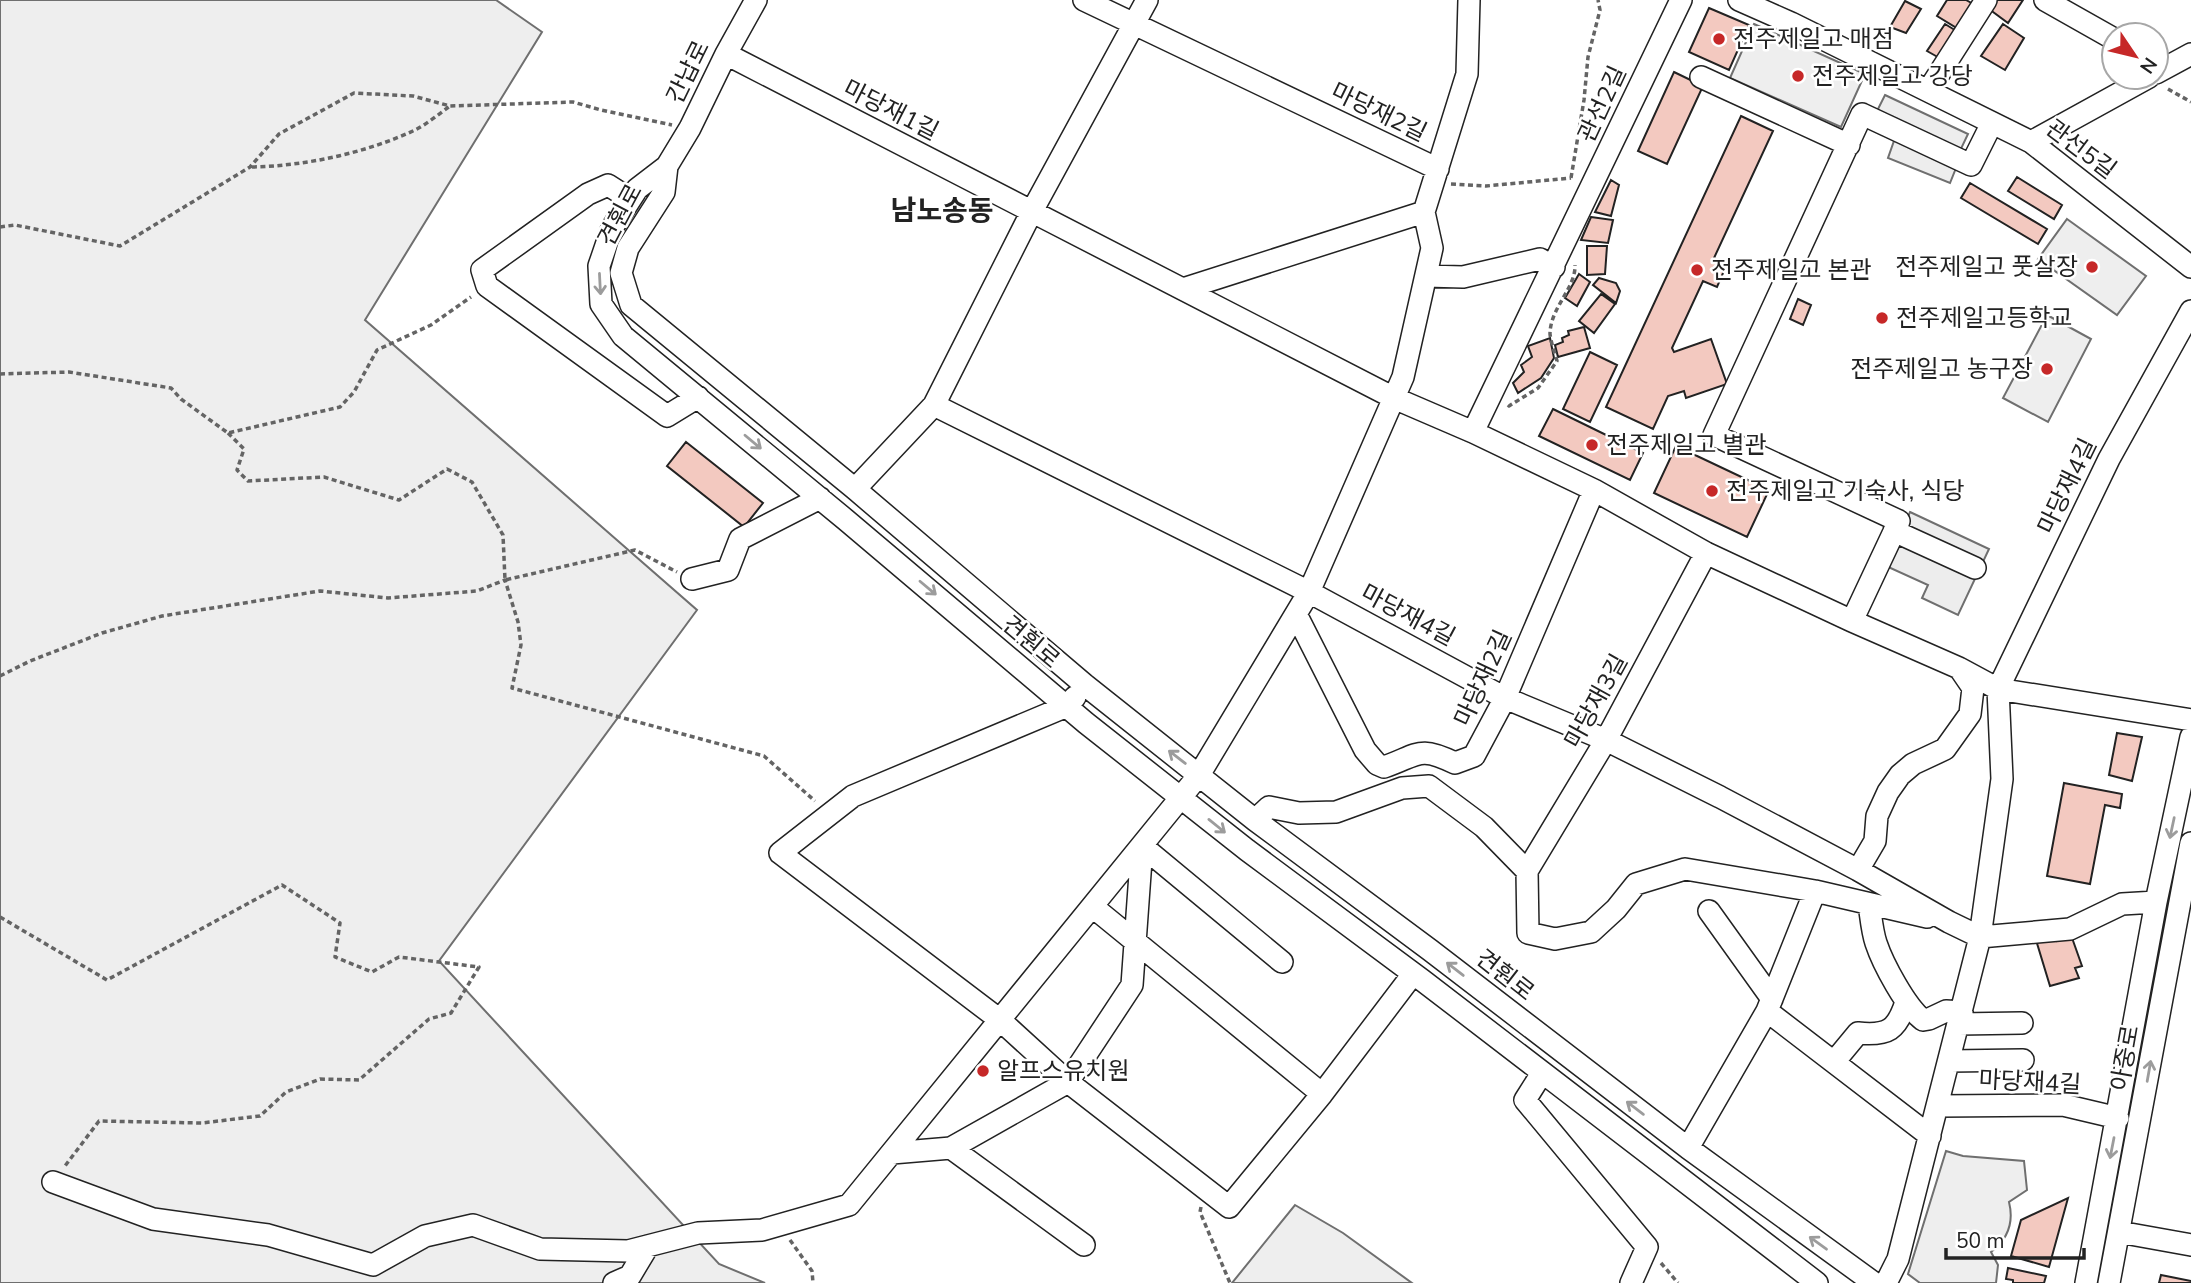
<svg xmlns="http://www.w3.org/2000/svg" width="2191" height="1283" viewBox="0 0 2191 1283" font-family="'Nunito Sans','Noto Sans KR',sans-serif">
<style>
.green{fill:#eee;stroke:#6f6f6f;stroke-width:2}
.parking{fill:#ededed;stroke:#6f6f6f;stroke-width:2}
.building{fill:#f3c9c0;stroke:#222;stroke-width:2}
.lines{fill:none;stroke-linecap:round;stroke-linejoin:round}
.minor-casing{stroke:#222;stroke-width:24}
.path{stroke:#646464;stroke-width:3.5;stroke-dasharray:5 3.5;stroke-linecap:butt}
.minor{stroke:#fff;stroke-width:21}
.oneway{stroke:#9c9c9c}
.poi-dot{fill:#c62828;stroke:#fff;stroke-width:2.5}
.labels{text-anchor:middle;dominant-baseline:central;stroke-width:5;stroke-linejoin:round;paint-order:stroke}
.poi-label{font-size:24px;fill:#222;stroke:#fff;text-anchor:start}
.street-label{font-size:24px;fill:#222;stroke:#fff}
.quarter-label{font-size:28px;font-weight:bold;fill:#222;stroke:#fff}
</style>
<rect width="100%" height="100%" fill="#fff"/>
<path class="green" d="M 0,0 L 496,0 L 542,32 L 365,320 L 697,610 L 439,961 L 719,1264 L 765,1283 L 0,1283 Z
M 1754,24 L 1865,74 L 1841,127 L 1730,78 Z
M 2067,219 L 2146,276 L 2117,315 L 2038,259 Z
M 2047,315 L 2091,339 L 2048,422 L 2003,398 Z
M 1946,1151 L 1963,1156 L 2024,1161 L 2027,1190 L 2009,1202 C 2014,1222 2008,1239 1991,1252 L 1998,1265 L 1996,1283 L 1920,1283 L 1908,1274 Z
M 1295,1205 L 1343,1233 L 1412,1283 L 1232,1283 Z"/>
<path class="parking" d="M 1885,95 L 1968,134 L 1959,153 L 1876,113 Z
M 1895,138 L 1958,163 L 1950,183 L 1888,158 Z
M 1910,512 L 1989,549 L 1958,615 L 1922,598 L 1928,585 L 1886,566 Z"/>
<path class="building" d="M 1947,0 L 1966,0 L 1975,5 L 1960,30 L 1937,16 Z
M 1994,0 L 2023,0 L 2008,23 L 1989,9 Z
M 1905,1 L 1921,9 L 1906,33 L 1890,27 Z
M 1709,8 L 1749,25 L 1729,70 L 1689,52 Z
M 1945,24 L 1958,32 L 1943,60 L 1927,51 Z
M 2003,24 L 2024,38 L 2005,70 L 1981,56 Z
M 1674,72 L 1703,86 L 1667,164 L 1638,151 Z
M 1741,116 L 1773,131 L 1714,258 L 1727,264 L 1717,287 L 1703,281 L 1672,348 L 1674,352 L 1711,339 L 1727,384 L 1686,398 L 1684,391 L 1668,396 L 1653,429 L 1606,407 Z
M 2017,177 L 2062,205 L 2054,219 L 2008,191 Z
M 1611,180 L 1619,185 L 1611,216 L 1595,212 Z
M 1970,183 L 2047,229 L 2038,244 L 1961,198 Z
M 1591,217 L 1613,220 L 1608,243 L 1581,240 Z
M 1587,246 L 1607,246 L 1605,274 L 1587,275 Z
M 1579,274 L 1590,282 L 1577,306 L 1565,298 Z
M 1599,278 L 1616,283 L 1620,291 L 1616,303 L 1593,285 Z
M 1601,294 L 1615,304 L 1594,333 L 1579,321 Z
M 1798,299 L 1811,305 L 1803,325 L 1790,319 Z
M 1584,327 L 1590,348 L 1558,357 L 1555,345 L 1563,342 L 1562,338 L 1569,335 L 1568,331 Z
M 1550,338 L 1554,358 L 1541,378 L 1518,393 L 1513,383 L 1524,372 L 1521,365 L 1532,357 L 1528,346 Z
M 1590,352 L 1617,365 L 1590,422 L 1563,409 Z
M 1553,409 L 1643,453 L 1630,480 L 1539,436 Z
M 686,442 L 763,503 L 744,527 L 667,466 Z
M 1676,446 L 1769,490 L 1747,537 L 1654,493 Z
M 2117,733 L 2142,737 L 2132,781 L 2109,775 Z
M 2064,783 L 2122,794 L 2120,808 L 2105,805 L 2090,884 L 2047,876 Z
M 2071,935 L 2082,966 L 2075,968 L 2079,978 L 2050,986 L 2036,940 L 2055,936 L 2057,941 Z
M 2068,1198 L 2049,1267 L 2011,1256 L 2021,1220 Z
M 2008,1268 L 2046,1276 L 2044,1283 L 2013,1283 L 2013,1280 L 2006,1279 Z
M 2161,1275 L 2191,1281 L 2191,1283 L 2159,1283 Z"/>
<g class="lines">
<g class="minor-casing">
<path id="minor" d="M 756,0 L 726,54 L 690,128 L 667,166 L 637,189 L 612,228 L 599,266 L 601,304 L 623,336 L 846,520 L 1086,723 L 1247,850 L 1422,980 L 1817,1283
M 1084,0 L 1438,169
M 1739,0 L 1791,23 L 2031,142 L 2191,267
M 2045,0 L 2114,39
M 726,54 L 1394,398 L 1473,432 L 1594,490 L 1706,553 L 1852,621 L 1959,668 L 1998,689 L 2191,720
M 2156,73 L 2191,54
M 1701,77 L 1849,145
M 1928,91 L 1986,0
M 2031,142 L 2149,77
M 667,166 L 664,192 L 628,248 L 621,273 L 631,305 L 855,489 L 1085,685 L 1255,820 L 1430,950 L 1688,1148 L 1874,1283
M 630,199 L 608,185 L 588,194 L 482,270 L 487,286 L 667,416 L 698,397
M 1426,276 L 1463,277 L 1540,259 L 1554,267
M 1183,289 L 1424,212
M 934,405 L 1309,592 L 1505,698 L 1606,740 L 1720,797 L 1858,870 L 1949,922 L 1980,937 L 2070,929 L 2122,904 L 2156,902
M 1473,432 L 1681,0
M 855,489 L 934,405 L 1031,213 L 1147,0
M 1894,531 L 1975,568
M 1706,553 L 1606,740 L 1527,871 L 1528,933 L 1555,939 L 1591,932 L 1616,909 L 1636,884 L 1685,869 L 1815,891 L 1927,917
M 692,579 L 728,570 L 740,539 L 820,498
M 1296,614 L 1365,750 L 1377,764 L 1384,767 C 1419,755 1418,745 1455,763 L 1474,756 L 1505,698 L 1594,490
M 1852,621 L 1899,521 L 1714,435 L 1862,114 L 1971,165 L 1992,123
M 1075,697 L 1067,706 L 853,796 L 780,853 L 1000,1020 L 1068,1082 L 1229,1207 L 1322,1094 L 1413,974
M 1255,820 L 1269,807 L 1299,813 L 1336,812 L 1402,788 L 1429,786 L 1484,827 L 1527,871
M 1142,846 L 1282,962
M 1858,870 L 1875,841 L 1877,816 L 1888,792 L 1900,775 L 1913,764 L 1945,749 L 1970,714 L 1973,688 L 1960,669
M 1869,904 C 1871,917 1872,931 1876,943 C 1883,964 1906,1007 1923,1020 L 1929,1019 L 1946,1011 L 1962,1012
M 1093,907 L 1322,1094
M 1709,911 L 1772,999
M 1767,1011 L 1930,1136
M 1959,1024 L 2022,1023
M 1950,1061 L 2023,1060
M 1834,1062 L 1858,1033 C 1888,1036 1897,1030 1906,1002
M 1542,1073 L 1525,1100 L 1647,1247 L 1631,1283
M 1939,1106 L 2063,1105 L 2118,1118
M 951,1148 L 1068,1082 L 1132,985 L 1142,846
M 1688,1148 L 1767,1011 L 1815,891
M 892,1153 L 951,1148 L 1084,1245
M 53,1182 L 153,1219 L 268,1235 L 373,1265 L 425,1236 L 473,1225 L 540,1249 L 628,1251 L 698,1233 L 762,1230 L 849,1205 L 1199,775 L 1309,592 L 1403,377 L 1432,248 L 1424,212 L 1467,74 L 1469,0
M 2119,1232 L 2191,1245
M 614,1283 L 630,1276 L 648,1246
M 1886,1283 L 1898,1259 L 1980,937 L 2002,779 L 1998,689 L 2109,459 L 2191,311
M 2086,1283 L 2156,902 L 2191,737
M 2109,1283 L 2191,843"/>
</g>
<path class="path" d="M 2168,89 L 2191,102
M 252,167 C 305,166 366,153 415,130 C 427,124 439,114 450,106
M 1571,178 L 1584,100 L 1588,57 L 1600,10 L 1598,0
M 1451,184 L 1486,186 L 1571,178
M 0,227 L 15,225 L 120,246 L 250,167 L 279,134 L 354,93 L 413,96 L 450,106 L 573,102 L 601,110 L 672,125
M 0,374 L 69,372 L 171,388 L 181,399 L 228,433 L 340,407 L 354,392 L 377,350 L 431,325 L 471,297
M 1508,405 L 1509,406 L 1538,388 L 1557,361 C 1555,353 1551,343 1550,334 C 1550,308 1576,288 1575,265
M 228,433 L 244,449 L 237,470 L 248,481 L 324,477 L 399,500 L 447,469 L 472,482 L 503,535 L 505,580 L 635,550 L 677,572
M 0,676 L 30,661 L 102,633 L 162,616 L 320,591 L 388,598 L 477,591 L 505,580 L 518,622 L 521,645 L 512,688 L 764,756 L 815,801
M 0,917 L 107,980 L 282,885 L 340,923 L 335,957 L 372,972 L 399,957 L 479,967 L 451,1013 L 429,1019 L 359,1080 L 320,1079 L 286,1092 L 260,1116 L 202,1123 L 99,1121 L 65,1166
M 1201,1207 L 1200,1212 L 1230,1283
M 790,1240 L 812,1271 L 813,1283
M 1661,1263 L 1678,1283"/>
<use href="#minor" class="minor"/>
</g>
<defs><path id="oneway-shaft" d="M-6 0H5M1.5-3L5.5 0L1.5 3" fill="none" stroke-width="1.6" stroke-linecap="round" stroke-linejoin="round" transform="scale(1.75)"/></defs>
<g class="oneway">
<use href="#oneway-shaft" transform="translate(600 284) rotate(87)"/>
<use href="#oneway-shaft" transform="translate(753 442) rotate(40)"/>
<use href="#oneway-shaft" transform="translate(928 588) rotate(40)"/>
<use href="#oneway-shaft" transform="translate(1177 757) rotate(-142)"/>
<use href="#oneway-shaft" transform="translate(1217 826) rotate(39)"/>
<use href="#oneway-shaft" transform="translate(2172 828) rotate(102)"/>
<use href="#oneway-shaft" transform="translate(1455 969) rotate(-142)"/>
<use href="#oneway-shaft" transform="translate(2149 1071) rotate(-80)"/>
<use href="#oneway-shaft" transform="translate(1635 1108) rotate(-143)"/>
<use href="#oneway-shaft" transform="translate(2112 1148) rotate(101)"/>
<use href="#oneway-shaft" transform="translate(1818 1243) rotate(-144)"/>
</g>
<g class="poi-dot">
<circle cx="1719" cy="39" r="7"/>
<circle cx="1798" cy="76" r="7"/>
<circle cx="2092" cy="267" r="7"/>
<circle cx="1697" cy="270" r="7"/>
<circle cx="1882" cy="318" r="7"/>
<circle cx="2047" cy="369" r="7"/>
<circle cx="1592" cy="445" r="7"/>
<circle cx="1712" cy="491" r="7"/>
<circle cx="983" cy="1071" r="7"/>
</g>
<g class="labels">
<g class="poi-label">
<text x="1733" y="39">전주제일고 매점</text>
<text x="1812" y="76">전주제일고 강당</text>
<text x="2078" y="267" text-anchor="end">전주제일고 풋살장</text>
<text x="1711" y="270">전주제일고 본관</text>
<text x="1896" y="318">전주제일고등학교</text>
<text x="2033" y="369" text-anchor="end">전주제일고 농구장</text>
<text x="1606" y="445">전주제일고 별관</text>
<text x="1726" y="491">전주제일고 기숙사, 식당</text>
<text x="997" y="1071">알프스유치원</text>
</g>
<g class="street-label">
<text transform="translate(688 72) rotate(-64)">간납로</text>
<text transform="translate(1602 104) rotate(-65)">관선2길</text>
<text transform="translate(891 110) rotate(27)">마당재1길</text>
<text transform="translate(1379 112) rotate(26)">마당재2길</text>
<text transform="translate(2081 149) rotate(37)">관선5길</text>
<text transform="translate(620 215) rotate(-62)">견훤로</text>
<text transform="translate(2067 486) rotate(-64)">마당재4길</text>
<text transform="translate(1408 615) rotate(28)">마당재4길</text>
<text transform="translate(1031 642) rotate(40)">견훤로</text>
<text transform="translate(1483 678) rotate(-65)">마당재2길</text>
<text transform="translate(1596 701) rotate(-61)">마당재3길</text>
<text transform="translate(1505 975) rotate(38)">견훤로</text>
<text transform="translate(2125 1058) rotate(-80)">아중로</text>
<text transform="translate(2030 1082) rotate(3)">마당재4길</text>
</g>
<g class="quarter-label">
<text x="942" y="211">남노송동</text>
</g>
</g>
<g transform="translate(2135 56) rotate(125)"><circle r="33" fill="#ffffff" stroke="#a7a7a7" stroke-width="2"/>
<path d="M0-5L12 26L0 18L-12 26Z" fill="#c62828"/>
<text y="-10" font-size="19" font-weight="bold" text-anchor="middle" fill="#222222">N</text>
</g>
<path d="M1946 1248v10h138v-10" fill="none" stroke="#222222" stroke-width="3.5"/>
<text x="1956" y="1248" font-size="21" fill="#222222" stroke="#ffffff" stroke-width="5" paint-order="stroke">50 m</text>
</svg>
